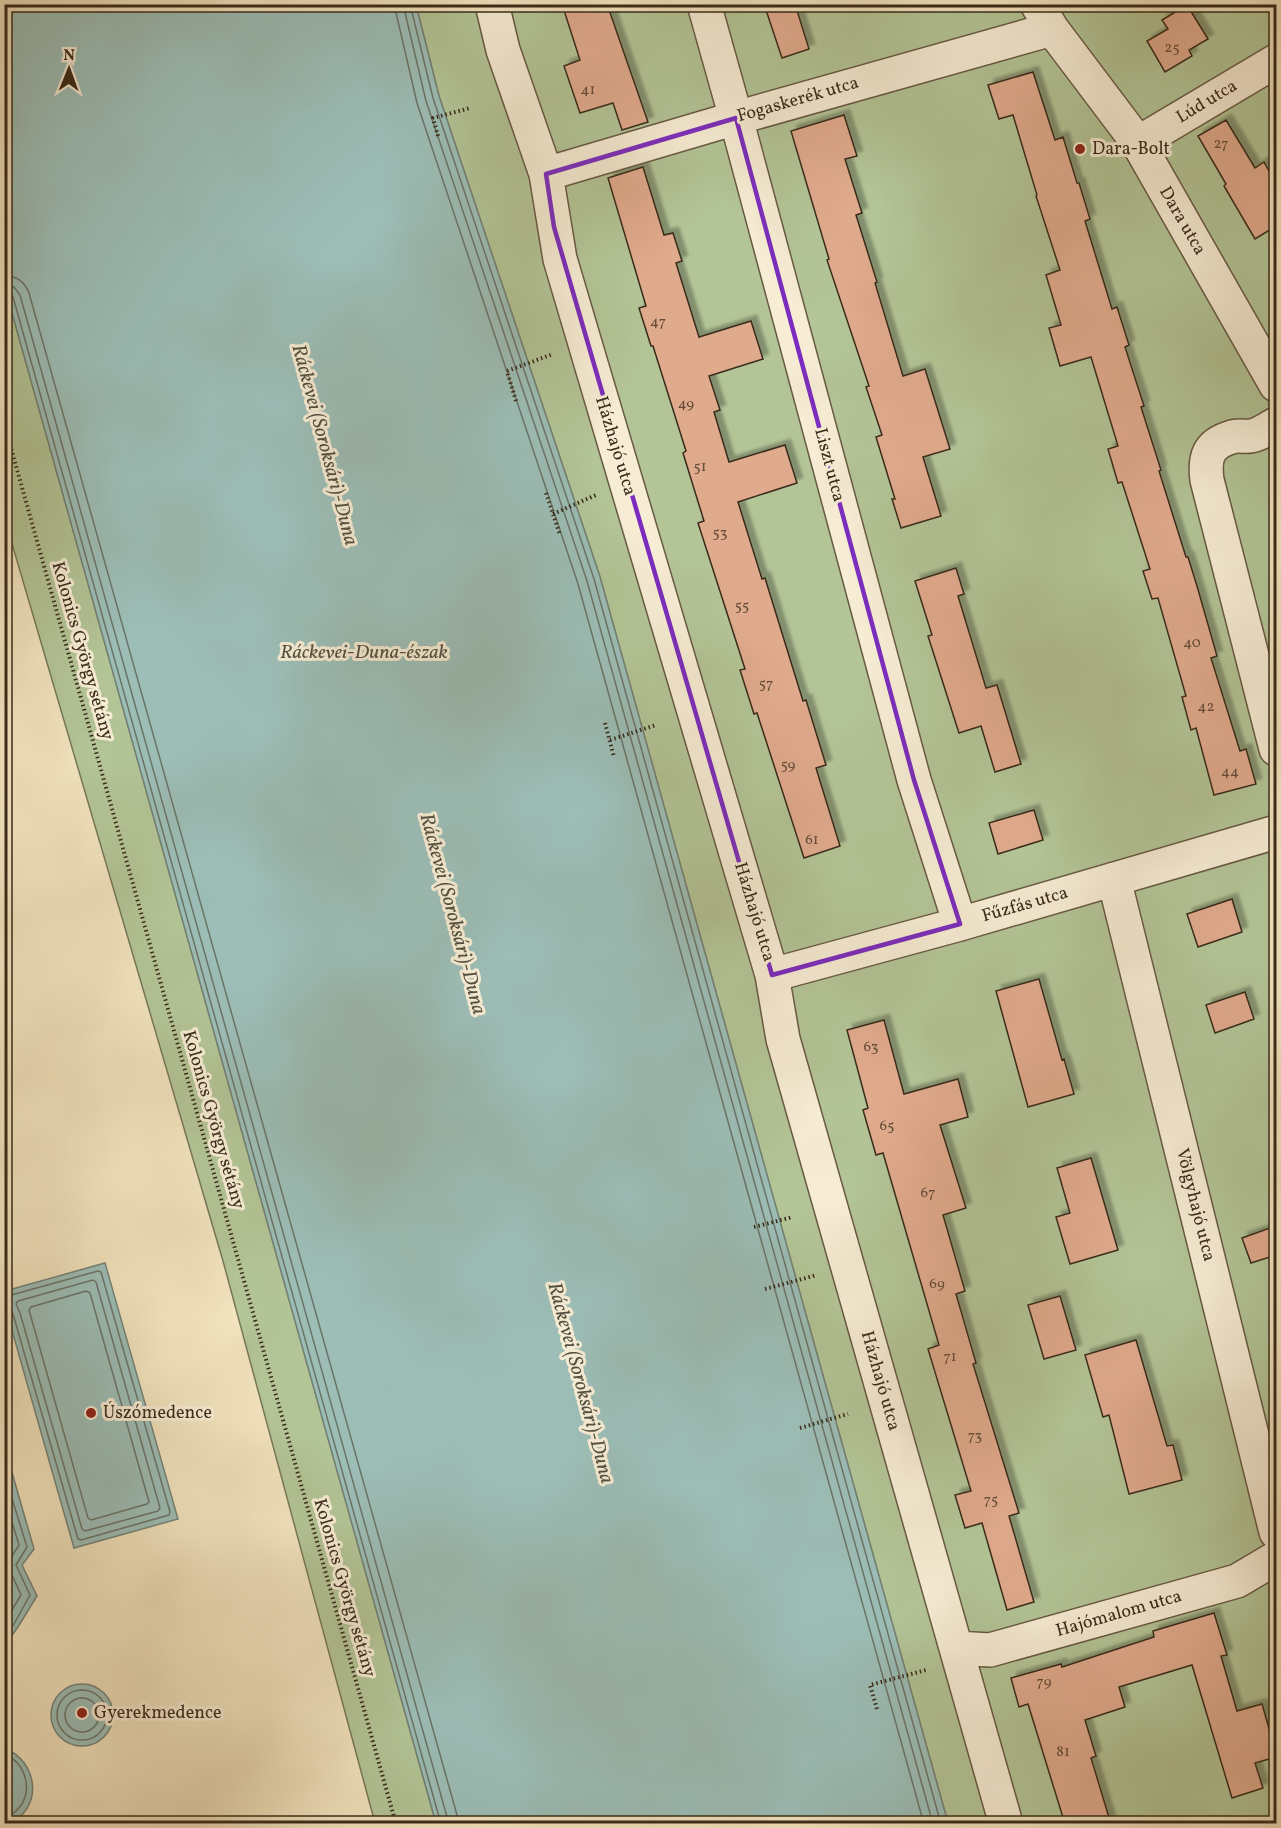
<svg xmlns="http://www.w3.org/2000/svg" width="1281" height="1828" viewBox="0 0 1281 1828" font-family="Vollkorn,serif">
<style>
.green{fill:#b3c597;stroke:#767858;stroke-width:1.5}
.water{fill:#9cbeb7;stroke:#748378;stroke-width:1.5}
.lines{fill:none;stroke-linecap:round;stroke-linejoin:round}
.shore{stroke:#6a7468;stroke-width:1.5}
.building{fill:#e0aa8d;stroke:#392b1a;stroke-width:1.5;filter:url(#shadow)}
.minor-casing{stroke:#675943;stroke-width:36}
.path{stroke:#392b1a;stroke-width:4;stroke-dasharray:1.5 3;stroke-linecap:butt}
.minor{stroke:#f7edd5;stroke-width:33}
.marked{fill:none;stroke:#7b2cbf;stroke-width:4.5;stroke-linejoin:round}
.poi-dot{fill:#8f2418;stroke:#f7edd5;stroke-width:2}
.labels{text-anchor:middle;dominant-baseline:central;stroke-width:6;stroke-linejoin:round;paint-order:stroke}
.number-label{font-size:15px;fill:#634b37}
.street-label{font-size:18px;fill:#392b1a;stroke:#f7edd5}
.poi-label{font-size:18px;fill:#392b1a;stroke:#f7edd5;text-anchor:start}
.water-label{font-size:20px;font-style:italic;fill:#525041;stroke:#f7edd5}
</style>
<defs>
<filter id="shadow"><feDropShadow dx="5.5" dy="-5.5" stdDeviation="1.5" flood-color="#0004"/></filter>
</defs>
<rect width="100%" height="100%" fill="#f2e4bf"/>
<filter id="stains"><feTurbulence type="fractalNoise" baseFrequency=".00333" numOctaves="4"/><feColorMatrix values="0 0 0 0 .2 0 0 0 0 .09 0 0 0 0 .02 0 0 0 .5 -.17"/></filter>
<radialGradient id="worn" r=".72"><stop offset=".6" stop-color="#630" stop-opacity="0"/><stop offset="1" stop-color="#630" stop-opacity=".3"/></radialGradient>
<path class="green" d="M 416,5 L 1276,5 L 1276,1823 L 948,1823 L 600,577 L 439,96 Z
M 5,288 L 436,1823 L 375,1823 L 223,1261 L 5,520 Z"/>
<path class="water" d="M 4,5 L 416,5 L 439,96 L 600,577 L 948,1823 L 436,1823 L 5,288 Z
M 105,1263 L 178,1519 L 74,1548 L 5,1306 L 5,1291 Z
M 5,1466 L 11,1469 L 34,1549 L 22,1565 L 37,1596 L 18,1627 L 5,1645 Z
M51 1715a31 31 0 1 1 62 0a31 31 0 1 1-62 0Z
M 4,1748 C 39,1761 44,1811 7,1824 L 4,1823 Z"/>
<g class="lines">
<path class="shore" d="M 394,4 L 417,103 L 578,584 L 924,1824
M 403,4 L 426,101 L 587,581 L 933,1824
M 410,4 L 433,98 L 594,579 L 941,1824
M 4,275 C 17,276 25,282 29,293 L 457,1815 L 458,1824
M 4,284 L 14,287 L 20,295 L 449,1824
M 4,292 L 10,293 L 13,297 L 441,1824
M 93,1280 L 96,1282 L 160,1508 L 158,1511 L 85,1531 L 82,1529 L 20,1313 L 16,1304 L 18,1301 Z
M 86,1291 L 90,1293 L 149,1502 L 147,1504 L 91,1520 L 88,1518 L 29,1310 L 31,1307 Z
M 4,1297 L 98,1271 L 101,1272 L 170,1512 L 169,1515 L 81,1540 L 78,1539 L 13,1314 L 10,1310 L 4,1309
M 4,1473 L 27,1547 L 16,1565 L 30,1595 L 14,1624 L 4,1636
M 4,1496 L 19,1545 L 10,1559 L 8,1566 L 21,1595 L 4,1623
M57 1715a25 25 0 1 1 50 0a25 25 0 1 1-50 0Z
M65 1715a17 17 0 1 1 34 0a17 17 0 1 1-34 0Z
M 4,1754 C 26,1762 34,1792 18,1809 C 13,1815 7,1815 6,1824"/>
</g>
<path class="building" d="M 562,4 L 607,4 L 648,122 L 622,130 L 613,103 L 580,113 L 564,66 L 580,60 Z
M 764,4 L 795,4 L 809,49 L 782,58 Z
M 1187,5 L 1208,39 L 1189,50 L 1192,56 L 1165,72 L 1147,41 L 1168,29 L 1162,20 Z
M 1033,72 L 1055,140 L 1063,137 L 1077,183 L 1079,183 L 1090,219 L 1085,221 L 1112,309 L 1117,307 L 1129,345 L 1125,347 L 1144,406 L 1141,407 L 1161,470 L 1159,471 L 1186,557 L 1188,557 L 1197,586 L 1217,656 L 1211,658 L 1240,751 L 1246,749 L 1256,784 L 1214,795 L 1196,728 L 1191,730 L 1182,697 L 1186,696 L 1158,598 L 1152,599 L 1143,571 L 1150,569 L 1122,482 L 1118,483 L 1108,449 L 1118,446 L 1091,357 L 1060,366 L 1049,328 L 1061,325 L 1046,275 L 1060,270 L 1036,196 L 1037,195 L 1013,115 L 999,119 L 988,85 Z
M 844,115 L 857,156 L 845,159 L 862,213 L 856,215 L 877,282 L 875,283 L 903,376 L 925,369 L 950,449 L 923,457 L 941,516 L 901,528 L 892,499 L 895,499 L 876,437 L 882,435 L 866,387 L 869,386 L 827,260 L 829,259 L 807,185 L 791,131 Z
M 1226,120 L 1255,168 L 1264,162 L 1276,184 L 1276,226 L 1255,239 L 1224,186 L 1226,184 L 1198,136 Z
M 643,167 L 664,235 L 673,233 L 682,261 L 676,263 L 699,337 L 751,321 L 763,359 L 709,376 L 720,410 L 714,412 L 729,462 L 785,445 L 797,483 L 738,502 L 762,579 L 765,578 L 803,701 L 806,700 L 826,765 L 816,768 L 840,846 L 804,858 L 757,713 L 754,714 L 740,670 L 745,669 L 698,523 L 704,521 L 683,453 L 686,451 L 653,346 L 651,346 L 639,308 L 646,306 L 608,178 Z
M 956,568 L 964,594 L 958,596 L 986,688 L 997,685 L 1021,764 L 995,772 L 981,726 L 959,733 L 928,636 L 932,635 L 915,581 Z
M 1034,810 L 1043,840 L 998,854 L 989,823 Z
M 1232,899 L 1242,932 L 1198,947 L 1187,914 Z
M 1039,979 L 1062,1060 L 1064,1059 L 1074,1094 L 1028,1107 L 996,991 Z
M 1245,992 L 1254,1019 L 1215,1033 L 1206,1005 Z
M 884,1020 L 904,1094 L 958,1079 L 968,1117 L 940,1125 L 966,1208 L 943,1215 L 965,1291 L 956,1294 L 976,1363 L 973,1364 L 1019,1513 L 1009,1516 L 1034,1602 L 1007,1610 L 982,1523 L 965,1528 L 955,1495 L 971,1491 L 928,1349 L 939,1345 L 883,1153 L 876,1155 L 863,1110 L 868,1108 L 847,1030 Z
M 1091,1158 L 1118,1250 L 1070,1264 L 1056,1217 L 1070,1213 L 1057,1168 Z
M 1276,1226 L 1276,1255 L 1251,1263 L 1242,1238 Z
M 1060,1296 L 1076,1350 L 1044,1359 L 1028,1305 Z
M 1136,1340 L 1167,1446 L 1173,1445 L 1182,1480 L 1129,1494 L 1109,1415 L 1103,1417 L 1085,1355 Z
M 1214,1613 L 1227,1655 L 1221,1656 L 1237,1711 L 1262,1704 L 1276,1753 L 1276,1757 L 1255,1763 L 1263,1788 L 1232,1798 L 1192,1665 L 1119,1687 L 1125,1707 L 1085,1720 L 1096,1756 L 1091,1758 L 1111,1824 L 1065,1824 L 1028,1704 L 1019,1707 L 1011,1678 L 1061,1664 L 1062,1667 L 1154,1637 L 1153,1631 Z"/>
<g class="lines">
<g class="minor-casing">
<path id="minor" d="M 492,4 L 503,50 L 546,174 L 560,259 L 772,975 L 783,1039 L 1006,1824
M 704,4 L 736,118 L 914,780 L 960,924
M 1037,4 L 1052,29 L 1138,143 L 1276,385
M 1138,143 L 1276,61
M 546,174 L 736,118 L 1052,29
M 1276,424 C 1269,428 1259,435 1251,436 C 1245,437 1238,435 1232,437 C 1208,444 1204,457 1207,480 L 1276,749
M 1114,879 L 1276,1532
M 772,975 L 960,924 L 1276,832
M 956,1648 L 990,1650 L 1237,1581 L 1276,1558"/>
</g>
<path class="path" d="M 438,136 L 433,118 L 470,108
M 516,401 L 507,371 L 553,354
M 4,423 L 396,1824
M 546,493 L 560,535
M 553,514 L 596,495
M 605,723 L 614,757
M 610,740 L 656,725
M 754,1227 L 793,1217
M 765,1289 L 817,1275
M 800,1428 L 848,1414
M 877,1709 L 870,1685 L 926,1670"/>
<use href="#minor" class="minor"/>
</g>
<path class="marked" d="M 736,118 L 914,780 L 960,924 L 772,975 L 554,227 L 546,174 Z"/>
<g class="poi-dot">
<circle cx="1080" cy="149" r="6"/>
<circle cx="91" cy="1413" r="6"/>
<circle cx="82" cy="1713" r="6"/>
</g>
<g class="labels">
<g class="number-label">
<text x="1172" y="48">25</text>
<text x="588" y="90">41</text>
<text x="1221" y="144">27</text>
<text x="658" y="322">47</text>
<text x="686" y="404">49</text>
<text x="700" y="467">51</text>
<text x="720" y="533">53</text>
<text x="742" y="606">55</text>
<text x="1192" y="643">40</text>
<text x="766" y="684">57</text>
<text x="1206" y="707">42</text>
<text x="788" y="765">59</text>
<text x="1230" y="772">44</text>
<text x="812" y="840">61</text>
<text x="871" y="1047">63</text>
<text x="887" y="1126">65</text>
<text x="928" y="1193">67</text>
<text x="937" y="1284">69</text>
<text x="950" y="1357">71</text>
<text x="975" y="1436">73</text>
<text x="991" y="1500">75</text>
<text x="1044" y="1682">79</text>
<text x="1063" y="1752">81</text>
</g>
<g class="street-label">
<text transform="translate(798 100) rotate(-16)">Fogaskerék utca</text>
<text transform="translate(1207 102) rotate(-31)">Lúd utca</text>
<text transform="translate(1182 221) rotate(60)">Dara utca</text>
<text transform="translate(615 446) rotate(73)">Házhajó utca</text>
<text transform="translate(829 465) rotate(75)">Liszt utca</text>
<text transform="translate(82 651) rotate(74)">Kolonics György sétány</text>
<text transform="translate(1025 905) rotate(-16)">Fűzfás utca</text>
<text transform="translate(754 912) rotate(73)">Házhajó utca</text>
<text transform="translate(213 1120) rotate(74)">Kolonics György sétány</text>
<text transform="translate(1195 1205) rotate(76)">Völgyhajó utca</text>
<text transform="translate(880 1381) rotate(74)">Házhajó utca</text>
<text transform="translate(344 1588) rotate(74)">Kolonics György sétány</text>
<text transform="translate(1119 1614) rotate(-16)">Hajómalom utca</text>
</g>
<g class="poi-label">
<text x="1092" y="149">Dara-Bolt</text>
<text x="103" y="1413">Úszómedence</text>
<text x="94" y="1713">Gyerekmedence</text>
</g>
<g class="water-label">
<text transform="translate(324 445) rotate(75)">Ráckevei (Soroksári)-Duna</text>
<text x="364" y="653">Ráckevei-Duna-észak</text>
<text transform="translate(452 914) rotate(75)">Ráckevei (Soroksári)-Duna</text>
<text transform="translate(580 1383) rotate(75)">Ráckevei (Soroksári)-Duna</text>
</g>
</g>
<rect width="1281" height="1828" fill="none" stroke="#f2e4bf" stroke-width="24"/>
<rect x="6" y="6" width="1269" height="1816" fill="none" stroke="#392b1a" stroke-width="3"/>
<rect x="12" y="12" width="1257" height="1804" fill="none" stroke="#392b1a" stroke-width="1.5"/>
<g transform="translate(69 69) rotate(1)" stroke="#f7edd5" stroke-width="4.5" paint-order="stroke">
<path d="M0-4.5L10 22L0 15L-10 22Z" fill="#392b1a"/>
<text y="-9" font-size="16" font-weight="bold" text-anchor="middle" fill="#392b1a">N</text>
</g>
<rect width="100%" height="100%" filter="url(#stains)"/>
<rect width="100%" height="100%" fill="url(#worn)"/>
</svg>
